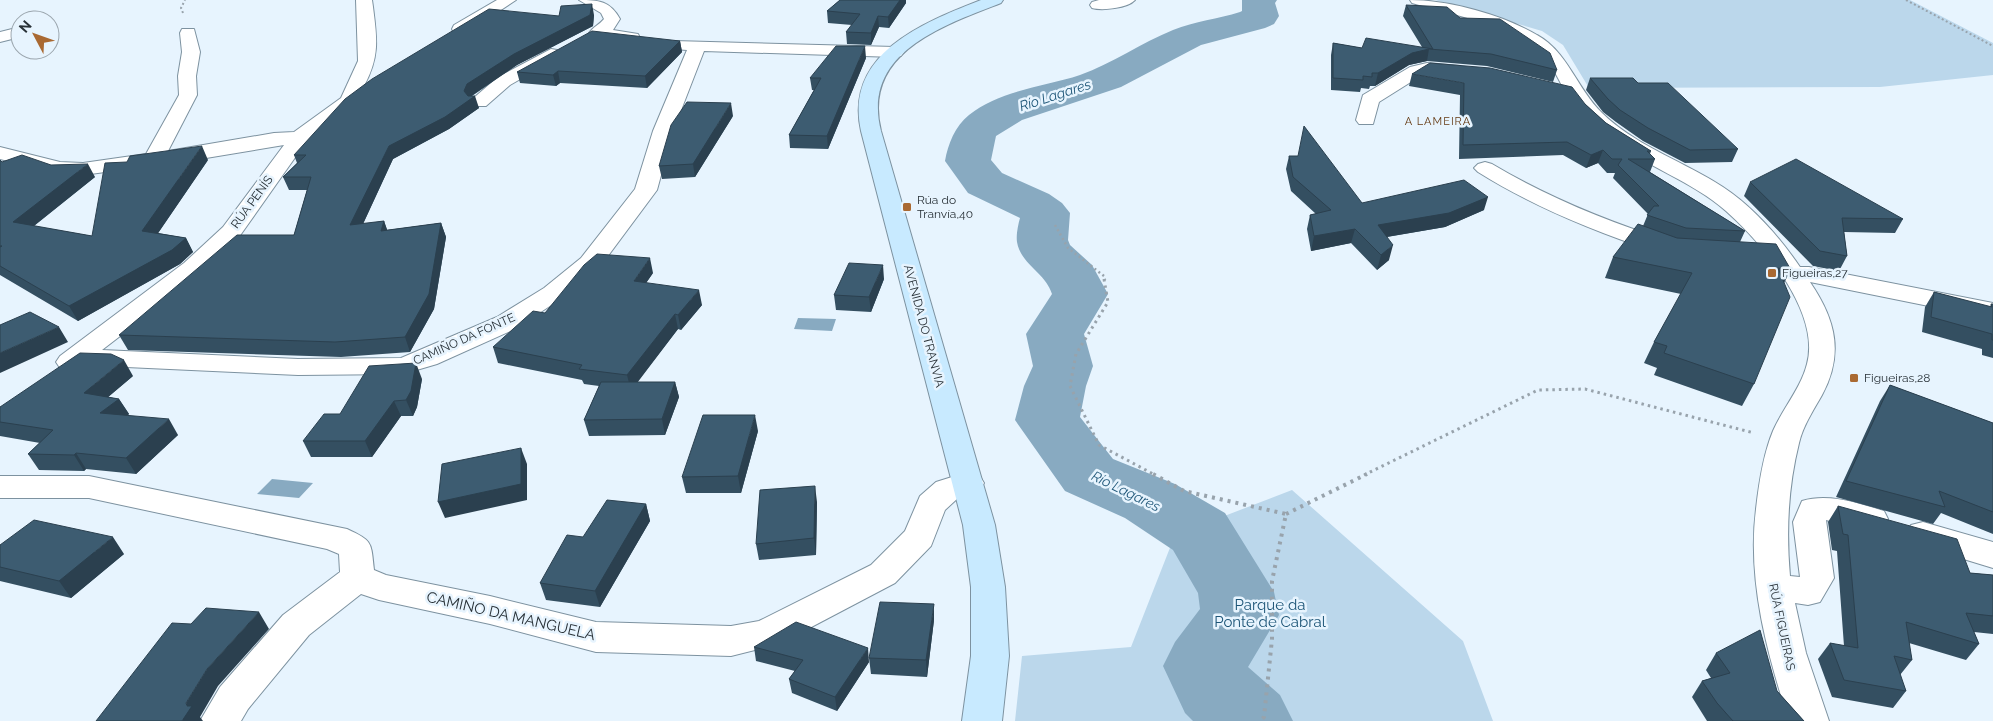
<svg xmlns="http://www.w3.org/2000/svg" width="1993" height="721" viewBox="0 0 1993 721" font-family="Raleway,sans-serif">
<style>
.green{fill:#bbd7eb}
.water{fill:#88aac1}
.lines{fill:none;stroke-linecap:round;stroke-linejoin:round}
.river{fill:#88aac1;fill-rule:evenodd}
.minor-casing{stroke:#7d92a0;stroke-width:2}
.secondary-casing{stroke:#7d92a0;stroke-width:2}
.path-far3{stroke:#98a3ac;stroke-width:2;stroke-dasharray:2 2.5;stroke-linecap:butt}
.path-far2{stroke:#98a3ac;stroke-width:2.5;stroke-dasharray:2 3;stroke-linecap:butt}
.path-far1{stroke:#98a3ac;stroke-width:3;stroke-dasharray:2.5 4;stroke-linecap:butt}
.path{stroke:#98a3ac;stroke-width:4;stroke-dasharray:3 5;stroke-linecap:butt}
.minor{fill:#fff;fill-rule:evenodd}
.secondary{fill:#c8eaff;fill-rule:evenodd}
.wall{fill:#344f61}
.shaded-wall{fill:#2b404f}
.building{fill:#3d5c71;stroke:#2b404f}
.poi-dot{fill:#a96932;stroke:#e7f4fe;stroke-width:2}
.labels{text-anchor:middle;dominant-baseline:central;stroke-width:5;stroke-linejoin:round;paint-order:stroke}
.far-neighbourhood-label{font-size:11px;letter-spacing:1px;fill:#653a13;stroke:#e7f4fe}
.poi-label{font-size:12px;fill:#283137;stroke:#e7f4fe;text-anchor:start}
.street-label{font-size:12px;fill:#283137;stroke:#e7f4fe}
.water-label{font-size:14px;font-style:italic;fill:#1e5678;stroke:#e7f4fe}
.near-park-label{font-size:15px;fill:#1d5577;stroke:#e7f4fe}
.near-street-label{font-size:15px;fill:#283137;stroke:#e7f4fe}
</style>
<rect width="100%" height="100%" fill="#e7f4fe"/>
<path class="green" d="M 1435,0 L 1910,0 L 1993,43 L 1993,75 L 1880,87 L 1589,88 L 1563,45 L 1542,31 Z
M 1292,490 L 1463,641 L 1493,721 L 1015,721 L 1022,656 L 1131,647 L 1175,535 Z"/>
<path class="water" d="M 798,318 L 836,319 L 832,331 L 794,329 Z
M 272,479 L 313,483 L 299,498 L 257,494 Z"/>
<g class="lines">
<path class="river" d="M 1242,0 L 1277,0 L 1275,3 L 1279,16 L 1274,24 L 1265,28 L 1201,45 L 1121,87 L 1022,120 L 996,136 L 991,160 L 1002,173 L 1049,194 L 1062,203 L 1070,213 L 1068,240 L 1070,245 L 1092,265 L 1108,294 L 1084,334 L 1093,366 L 1086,386 L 1080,417 L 1113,459 L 1175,484 L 1225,513 L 1274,592 L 1279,615 L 1248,667 L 1280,695 L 1293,721 L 1193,721 L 1185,713 L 1163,666 L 1175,642 L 1200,609 L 1198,593 L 1173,550 L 1125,518 L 1065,491 L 1015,420 L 1024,386 L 1033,366 L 1026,334 L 1052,294 C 1045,272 1021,265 1017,242 C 1016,235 1018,225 1020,218 L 968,193 L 945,161 C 948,144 955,126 969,115 C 1000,90 1044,87 1080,75 C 1113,63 1141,43 1173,30 C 1195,21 1218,19 1240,12 L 1242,11 Z"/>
<g class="minor-casing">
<path id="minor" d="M 356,0 L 372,0 L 373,7 C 377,39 380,56 364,86 L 371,91 L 369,95 L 306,142 L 239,237 L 202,273 L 102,350 L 298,359 L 401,358 L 497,317 L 544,288 L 581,258 L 635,189 L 653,131 L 687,50 L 674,49 L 671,45 L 674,41 L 895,47 L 901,48 L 904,52 L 901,56 L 895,57 L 704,51 L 673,131 L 657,190 L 599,268 L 562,298 L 515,329 L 437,364 L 403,374 L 298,375 L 83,365 L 70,370 L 60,368 L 56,362 L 60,356 L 184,263 L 223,227 L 284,145 L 194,160 L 83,175 L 60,174 L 0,159 L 0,147 L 60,162 L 83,163 L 146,154 L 179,95 L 178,76 L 182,52 L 180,33 L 182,29 L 194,29 L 200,52 L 196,76 L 197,95 L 168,151 L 274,133 L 294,132 L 341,98 L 358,61 Z
M 497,0 L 516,0 L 466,33 L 454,33 L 452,29 L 454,25 Z
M 579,0 C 599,0 610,1 620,19 L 613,30 L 638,34 L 640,38 L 638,42 L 632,43 L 591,37 L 589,33 C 593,27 599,25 604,19 L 601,13 Z
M 1099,0 L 1135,0 C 1128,8 1102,11 1092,8 L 1090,5 L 1092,2 Z
M 1410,0 C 1449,0 1503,15 1537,35 C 1568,52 1577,89 1602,113 C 1634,144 1677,159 1715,182 C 1749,202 1778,235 1800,267 L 1809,267 L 1993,303 L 1993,319 L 1810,282 C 1836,320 1844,354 1822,395 C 1813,411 1803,426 1799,443 C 1788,487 1786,531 1790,576 L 1800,577 L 1793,522 L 1802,501 C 1829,493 1857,503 1884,511 L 1888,519 L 1884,527 L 1872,531 L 1826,520 L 1834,578 L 1820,602 L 1808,605 L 1795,603 L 1806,653 L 1829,721 L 1789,721 C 1767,653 1747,581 1756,509 C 1759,483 1763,455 1773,431 C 1783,408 1801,388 1807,364 C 1821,312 1762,243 1726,211 C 1693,182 1650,168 1614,142 C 1596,129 1579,114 1568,96 C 1559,82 1554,67 1543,55 C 1515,25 1451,15 1412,3 Z
M 20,27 L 20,37 L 0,42 L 0,32 Z
M 551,49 L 557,50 L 560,54 L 557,58 L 510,85 L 486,106 L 472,106 L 469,102 L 498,77 Z
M 1427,63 L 1460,66 L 1463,70 L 1460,74 L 1422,75 L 1379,102 L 1373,124 L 1359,124 L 1356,120 L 1363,95 L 1410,67 Z
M 1485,162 L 1492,164 C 1549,198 1609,222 1672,242 L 1676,247 L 1672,252 L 1664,254 L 1656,252 C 1593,231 1534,207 1478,172 L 1474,168 L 1478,164 Z
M 968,472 L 979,475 L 984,483 L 979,491 L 958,498 L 945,510 L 931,546 L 895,583 L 779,644 L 731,656 L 596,652 L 490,624 L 379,600 L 361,594 L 309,635 L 248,709 L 241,721 L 200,721 L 220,687 L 283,615 L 340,572 L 339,554 L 327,549 L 89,498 L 0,498 L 0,476 L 89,476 L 347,529 C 373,541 371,542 374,570 L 386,575 L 490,596 L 596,622 L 731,626 L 759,621 L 871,565 L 905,531 L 920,496 L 936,482 Z
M 1923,522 L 1993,542 L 1993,568 L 1911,543 L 1906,534 L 1911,525 Z"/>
</g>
<g class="secondary-casing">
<path id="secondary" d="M 981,0 L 1003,0 L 1001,3 C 942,26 861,53 881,131 L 995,525 L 1005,587 L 1009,656 L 1002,721 L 962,721 L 971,656 L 971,587 L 963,525 L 861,131 C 844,54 922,23 981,0 Z"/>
</g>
<path class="path-far3" d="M 1906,0 L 1993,46
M 183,13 L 181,8 L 185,0"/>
<path class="path-far2" d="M 1055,225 L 1068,248 L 1104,276 L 1105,280"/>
<path class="path-far1" d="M 1104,279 L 1108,302 L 1076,354 L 1070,386 L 1099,445 L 1155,475
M 1364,475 L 1538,390 L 1585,389 L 1754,433"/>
<path class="path" d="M 1153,474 L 1184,491 L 1286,514 L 1272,581 L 1272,639 L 1264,717 L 1260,721
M 1286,514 L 1367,474"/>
<use href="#minor" class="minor"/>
<use href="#secondary" class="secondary"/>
</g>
<path class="wall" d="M 840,0 L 906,0 L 906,3 L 889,28 L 879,27 L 871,45 L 847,44 L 846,32 L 852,25 L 828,23 L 827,11 Z
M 1406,5 L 1460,18 L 1557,70 L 1553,82 L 1487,66 L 1427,61 L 1409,65 L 1375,86 L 1370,86 L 1369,89 L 1361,88 L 1360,92 L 1331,90 L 1331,55 L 1333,43 L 1362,48 L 1422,47 L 1403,16 Z
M 594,15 L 593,26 L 517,65 L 472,96 L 479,108 L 449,129 L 393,159 L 363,224 L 384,221 L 387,230 L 441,223 L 446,237 L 434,309 L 410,352 L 341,357 L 128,350 L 119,335 L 294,235 L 307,190 L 289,190 L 283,177 L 297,163 L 294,155 L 559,16 Z
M 680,41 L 682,52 L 647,88 L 560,83 L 556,86 L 520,83 L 517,72 Z
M 866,58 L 828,149 L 790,148 L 789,135 L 814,90 L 812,90 L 810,78 Z
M 1412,74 L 1585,104 L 1606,123 L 1651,151 L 1650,154 L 1655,159 L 1650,172 L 1745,231 L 1740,242 L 1791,270 L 1784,283 L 1754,384 L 1742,406 L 1654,375 L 1657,368 L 1644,363 L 1654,342 L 1681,294 L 1605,278 L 1613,257 L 1643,226 L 1648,214 L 1613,178 L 1615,173 L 1607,173 L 1598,163 L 1586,168 L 1563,155 L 1459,159 L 1460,95 L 1409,86 Z
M 1590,78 L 1638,83 L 1738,149 L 1732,162 L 1685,163 L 1643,141 L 1616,122 L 1603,112 L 1586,90 Z
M 733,116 L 695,177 L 662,179 L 659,166 Z
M 1289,156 L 1362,203 L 1484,210 L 1445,227 L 1387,237 L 1389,260 L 1377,270 L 1351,243 L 1311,251 L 1307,229 L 1310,215 L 1316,214 L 1291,191 L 1286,169 Z
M 0,160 L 2,162 L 51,165 L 95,177 L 34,226 L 92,236 L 208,160 L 158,233 L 186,238 L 193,252 L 180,264 L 78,321 L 0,275 Z
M 1750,182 L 1903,219 L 1895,233 L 1844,232 L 1847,256 L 1839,271 L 1813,266 L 1744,196 Z
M 653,273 L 646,283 L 702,305 L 681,330 L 678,329 L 637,382 L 675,382 L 679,397 L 665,435 L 589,436 L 584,420 L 599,386 L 584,384 L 582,380 L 498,363 L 493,347 L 545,313 Z
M 884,279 L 871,312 L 836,310 L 834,295 Z
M 1934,292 L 1990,307 L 1991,304 L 1993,304 L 1993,358 L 1982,355 L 1982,349 L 1922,332 L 1925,307 Z
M 133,376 L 108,397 L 119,399 L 129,414 L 127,416 L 178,435 L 136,474 L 86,469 L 84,471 L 39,470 L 28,454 L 40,443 L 0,436 L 0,407 Z
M 422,379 L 417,407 L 413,416 L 401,416 L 372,457 L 311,457 L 303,441 L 340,414 Z
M 1890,385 L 1993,423 L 1993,534 L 1941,513 L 1933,524 L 1836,497 L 1880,401 Z
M 758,431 L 741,493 L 686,493 L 682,477 Z
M 817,502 L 816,555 L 759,560 L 756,544 Z
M 646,504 L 650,521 L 600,607 L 546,600 L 540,583 L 583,537 Z
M 1838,506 L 1970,573 L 1993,575 L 1993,634 L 1974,632 L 1979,644 L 1966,660 L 1909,643 L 1912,660 L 1900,675 L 1906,691 L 1893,708 L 1832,697 L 1818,659 L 1830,643 L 1844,646 L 1837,551 L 1832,550 L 1828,522 Z
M 0,545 L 124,554 L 71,598 L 0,581 Z
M 934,620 L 927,677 L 871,674 L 869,658 Z
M 754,647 L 869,662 L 837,711 L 792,693 L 789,679 L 795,671 L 756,661 Z
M 1716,653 L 1777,691 L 1804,721 L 1707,721 L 1692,697 L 1702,681 L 1711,678 L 1706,670 Z"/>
<path class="shaded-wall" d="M 900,0 L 906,0 L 906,3 L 889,28 L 888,17 Z
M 592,4 L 594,15 L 593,26 L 517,65 L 471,96 L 475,96 L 479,108 L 449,129 L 393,159 L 356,239 L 350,225 L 389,146 L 464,91 L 467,84 Z
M 878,16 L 879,27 L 871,45 L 871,33 Z
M 680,41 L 682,52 L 647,88 L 645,76 Z
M 865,46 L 866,58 L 828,149 L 827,136 Z
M 1429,49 L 1427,61 L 1409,65 L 1375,86 L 1378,73 L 1412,53 Z
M 558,71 L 560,83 L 556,86 L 553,75 Z
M 731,103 L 733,116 L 695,177 L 693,164 Z
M 202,146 L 208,160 L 150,245 L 142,231 Z
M 1603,150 L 1598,163 L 1586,168 L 1591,155 Z
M 88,164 L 95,177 L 21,236 L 13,222 Z
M 1488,197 L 1484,210 L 1445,227 L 1374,239 L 1378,225 Z
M 384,221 L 389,235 L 381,231 Z
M 441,223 L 446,237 L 434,309 L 410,352 L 405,337 Z
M 1355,229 L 1351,243 L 1311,251 L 1314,236 Z
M 186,238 L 193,252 L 180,264 L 78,321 L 69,306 Z
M 1393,245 L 1389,260 L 1377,270 L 1381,255 Z
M 650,258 L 653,273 L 637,296 L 634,281 Z
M 883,265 L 884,279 L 871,312 L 869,297 Z
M 699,290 L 702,305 L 681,330 L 678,315 Z
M 675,314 L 678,329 L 631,391 L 627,375 Z
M 59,327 L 68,342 L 0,373 L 0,353 Z
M 124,360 L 133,376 L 94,409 L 84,393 Z
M 416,363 L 422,379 L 417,407 L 413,416 L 406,400 Z
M 675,382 L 679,397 L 665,435 L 662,419 Z
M 119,399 L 129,414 L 110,429 L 100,413 Z
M 394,401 L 401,416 L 372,457 L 365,441 Z
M 755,415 L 758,431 L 741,493 L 738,476 Z
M 169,419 L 178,435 L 136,474 L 126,458 Z
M 521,448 L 527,464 L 527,500 L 445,518 L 438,502 Z
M 76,453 L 86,469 L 84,471 L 74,455 Z
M 815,486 L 817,502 L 816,555 L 814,538 Z
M 646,504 L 650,521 L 600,607 L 595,591 Z
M 113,537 L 124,554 L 71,598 L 59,581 Z
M 934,604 L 934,620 L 927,677 L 926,660 Z
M 259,612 L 269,629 L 218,686 L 200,717 L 203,721 L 182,721 L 187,706 L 186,703 L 207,669 Z
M 868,648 L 869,662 L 837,711 L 835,697 Z"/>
<path class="building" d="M 840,0 L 900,0 L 888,17 L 878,16 L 871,33 L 846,32 L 860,14 L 827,11 Z
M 592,4 L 590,15 L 514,54 L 467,84 L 464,91 L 468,96 L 475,96 L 445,117 L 389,146 L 350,225 L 384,221 L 381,231 L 441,223 L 429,294 L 405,337 L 335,342 L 119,335 L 237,235 L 294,235 L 311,177 L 283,177 L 306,155 L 294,155 L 345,99 L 372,79 L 489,9 L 559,16 L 561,6 Z
M 1406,5 L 1447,7 L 1460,18 L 1500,19 L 1550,53 L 1557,70 L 1491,54 L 1429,49 L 1412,53 L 1378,73 L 1372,73 L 1372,77 L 1363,76 L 1363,80 L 1333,78 L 1333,43 L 1362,48 L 1366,38 L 1433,49 Z
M 592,31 L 680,41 L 645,76 L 558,71 L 553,75 L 517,72 Z
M 836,46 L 865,46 L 827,136 L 789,135 L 821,78 L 810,78 Z
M 1430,63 L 1490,68 L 1572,87 L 1585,104 L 1606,123 L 1651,151 L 1647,151 L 1655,159 L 1628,159 L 1745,231 L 1686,228 L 1647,215 L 1654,206 L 1659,206 L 1618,165 L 1622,159 L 1612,159 L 1603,150 L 1591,155 L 1567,142 L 1463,145 L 1464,83 L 1412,74 Z
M 1590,78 L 1633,78 L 1638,83 L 1668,83 L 1738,149 L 1690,150 L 1648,128 L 1620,110 L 1608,99 Z
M 687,102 L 731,103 L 693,164 L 659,166 L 671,125 Z
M 1304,126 L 1362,203 L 1464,180 L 1488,197 L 1449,213 L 1378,225 L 1393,245 L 1381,255 L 1355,229 L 1314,236 L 1310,215 L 1331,210 L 1293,177 L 1289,156 L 1298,156 Z
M 202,146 L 142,231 L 186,238 L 172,250 L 69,306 L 0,266 L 0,247 L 2,246 L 0,246 L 0,160 L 2,162 L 22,155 L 51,165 L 88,164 L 13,222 L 92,236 L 105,163 L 127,162 L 130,156 Z
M 1796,159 L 1903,219 L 1842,218 L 1847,256 L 1820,251 L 1750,182 Z
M 1638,224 L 1677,238 L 1776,244 L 1791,270 L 1778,268 L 1790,297 L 1754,384 L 1664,353 L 1667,346 L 1654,342 L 1692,273 L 1613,257 Z
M 597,254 L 650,258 L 634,281 L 699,290 L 678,315 L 675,314 L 627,375 L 579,369 L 582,365 L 493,347 L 533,311 L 545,313 L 584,265 Z
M 849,263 L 883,265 L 869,297 L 834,295 Z
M 1934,292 L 1992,307 L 1991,304 L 1993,304 L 1993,340 L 1992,340 L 1992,334 L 1931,317 Z
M 30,312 L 59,327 L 0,353 L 0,325 Z
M 80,353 L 111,354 L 124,360 L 84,393 L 119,399 L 100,413 L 169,419 L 126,458 L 76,453 L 74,455 L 28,454 L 53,430 L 0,422 L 0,407 Z
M 416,363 L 411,391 L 406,400 L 394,401 L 365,441 L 303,441 L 324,414 L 340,414 L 369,366 Z
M 601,382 L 675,382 L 662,419 L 584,420 Z
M 1890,385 L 1993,423 L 1993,512 L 1939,491 L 1945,507 L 1846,481 Z
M 703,415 L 755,415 L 738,476 L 682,477 Z
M 521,448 L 521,484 L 438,502 L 442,464 Z
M 815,486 L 814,538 L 756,544 L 760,490 Z
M 607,500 L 646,504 L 595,591 L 540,583 L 567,535 L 583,537 Z
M 1838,506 L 1957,539 L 1970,573 L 1993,575 L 1993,616 L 1966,613 L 1979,644 L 1906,622 L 1912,660 L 1894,656 L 1906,691 L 1844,680 L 1830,643 L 1858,648 L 1848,535 L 1843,534 Z
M 34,520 L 113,537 L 59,581 L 0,567 L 0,545 Z
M 880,602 L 934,604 L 926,660 L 869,658 Z
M 206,608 L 259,612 L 207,669 L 186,703 L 187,706 L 192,706 L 182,721 L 96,721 L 172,623 L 191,624 Z
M 796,622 L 868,648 L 835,697 L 789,679 L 803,660 L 754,647 Z
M 1760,630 L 1777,691 L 1804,721 L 1733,721 L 1717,703 L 1702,681 L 1730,673 L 1716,653 Z"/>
<g class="poi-dot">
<rect x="902" y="202" width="10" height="10" rx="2.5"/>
<rect x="1767" y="268" width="10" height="10" rx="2.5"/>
<rect x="1849" y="373" width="10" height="10" rx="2.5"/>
</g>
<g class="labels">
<g class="far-neighbourhood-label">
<text x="1438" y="121">A LAMEIRA</text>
</g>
<g class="poi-label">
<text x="917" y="200">Rúa do<tspan x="917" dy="14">Tranvía,40</tspan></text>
<text x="1782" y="273">Figueiras,27</text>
<text x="1864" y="378">Figueiras,28</text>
</g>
<g class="street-label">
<text transform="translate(252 202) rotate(-54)">RÚA PENÍS</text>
<text transform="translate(924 326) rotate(75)">AVENIDA DO TRANVIA</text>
<text transform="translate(464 339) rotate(-24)">CAMIÑO DA FONTE</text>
<text transform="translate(1782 627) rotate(78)">RÚA FIGUEIRAS</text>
</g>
<g class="water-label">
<text transform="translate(1055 95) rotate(-18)">Río Lagares</text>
<text transform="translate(1126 491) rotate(26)">Río Lagares</text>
</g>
<g class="near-park-label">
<text x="1270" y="605">Parque da<tspan x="1270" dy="17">Ponte de Cabral</tspan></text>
</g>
<g class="near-street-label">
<text transform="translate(511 616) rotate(13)">CAMIÑO DA MANGUELA</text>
</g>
</g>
<g transform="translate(35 35) rotate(311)"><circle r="24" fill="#e7f4fe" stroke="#9ba6ae"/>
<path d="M0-4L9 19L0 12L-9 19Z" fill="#a96932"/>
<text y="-8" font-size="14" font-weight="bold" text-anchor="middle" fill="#283137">N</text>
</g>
</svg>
